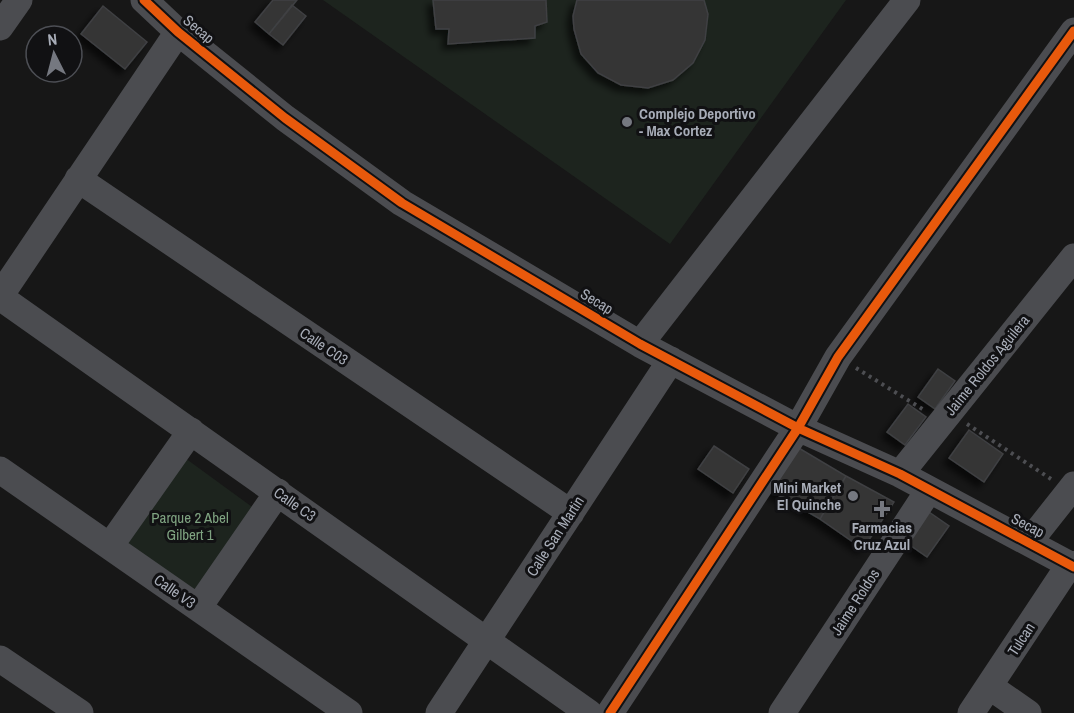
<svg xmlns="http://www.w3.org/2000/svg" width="1074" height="713" viewBox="0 0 1074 713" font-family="'Archivo Narrow',sans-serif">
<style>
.green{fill:#1d241e}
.building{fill:#353536;stroke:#3f4043;stroke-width:1.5;filter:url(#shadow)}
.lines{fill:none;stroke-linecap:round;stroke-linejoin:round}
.path{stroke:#4d4e52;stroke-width:4;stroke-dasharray:3 4.5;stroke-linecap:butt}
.minor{stroke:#4b4c50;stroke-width:27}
.cycleway-casing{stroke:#111113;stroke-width:13}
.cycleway{stroke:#e8590c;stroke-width:9}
.poi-dot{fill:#757880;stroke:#111113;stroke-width:2}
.labels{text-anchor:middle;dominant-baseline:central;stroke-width:6;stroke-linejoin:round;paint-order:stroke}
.street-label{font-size:15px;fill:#a8adb8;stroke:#111113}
.poi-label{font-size:15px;font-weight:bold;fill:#a8adb8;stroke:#111113;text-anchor:start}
.park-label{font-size:15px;fill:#7fa381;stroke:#111113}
</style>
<defs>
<filter id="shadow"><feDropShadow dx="-5.5" dy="5.5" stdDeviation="3" flood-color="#0009"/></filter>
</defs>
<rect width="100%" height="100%" fill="#171717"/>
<path class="green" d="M 323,0 L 846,0 L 670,244 Z
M 185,458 L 255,509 L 195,592 L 125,542 Z"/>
<path class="building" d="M 273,0 L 297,0 L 269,34 L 255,22 Z
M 433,0 L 546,0 L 547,22 L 535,26 L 535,38 L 448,44 L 449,29 L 436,29 Z
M 577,0 L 704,0 L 708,14 L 705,40 L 693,63 L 673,80 L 648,88 L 621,85 L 598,73 L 581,54 L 574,29 L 573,16 Z
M 292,5 L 306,16 L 283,45 L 269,34 Z
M 103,6 L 147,42 L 125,69 L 81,34 Z
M 938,369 L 955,381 L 935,409 L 918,397 Z
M 908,404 L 926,417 L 905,445 L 887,432 Z
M 969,430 L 1003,454 L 984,482 L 949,458 Z
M 714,446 L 749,469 L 733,493 L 698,469 Z
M 797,447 L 846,476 L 820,519 L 771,491 Z
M 846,476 L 894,502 L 863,549 L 820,519 Z
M 929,512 L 949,526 L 927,557 L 907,543 Z"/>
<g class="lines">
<path class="path" d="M 856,368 L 924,410
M 967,424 L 1051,479"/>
<path class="minor" d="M 144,0 L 178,32 L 285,118 L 402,203 L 640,344 L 798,428 L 900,474 L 1074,567
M 0,27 L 19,0
M 78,179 L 571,513
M 0,296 L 178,32
M 0,297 L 589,713
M 640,344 L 907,0
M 0,470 L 349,713
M 900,474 L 1074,257
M 1029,542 L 1074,485
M 110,546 L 191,431
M 198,608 L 278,492
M 0,659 L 80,713
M 989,686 L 1028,713
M 439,713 L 671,360
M 610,713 L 798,428 L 838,357 L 1074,31
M 782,713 L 929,490
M 971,713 L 1070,564"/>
<g class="cycleway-casing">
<path id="cycleway" d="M 144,0 L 178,32 L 285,118 L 402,203 L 640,344 L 798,428 L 900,474 L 1074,567
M 610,713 L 798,428 L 838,357 L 1074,31"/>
</g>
<use href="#cycleway" class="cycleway"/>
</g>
<g class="poi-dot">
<circle cx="627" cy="122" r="6"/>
<circle cx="853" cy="496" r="6"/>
<path d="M879 500h6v6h6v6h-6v6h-6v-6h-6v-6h6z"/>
</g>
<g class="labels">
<g class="street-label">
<text transform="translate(199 29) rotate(40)">Secap</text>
<text transform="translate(597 301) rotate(31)">Secap</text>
<text transform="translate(324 346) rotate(34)">Calle C03</text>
<text transform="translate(987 365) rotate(-51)">Jaime Roldos Aguilera</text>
<text transform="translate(295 504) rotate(35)">Calle C3</text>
<text transform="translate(1028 525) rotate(28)">Secap</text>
<text transform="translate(555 536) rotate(-57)">Calle San Martin</text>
<text transform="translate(175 591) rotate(35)">Calle V3</text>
<text transform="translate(855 602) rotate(-57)">Jaime Roldos</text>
<text transform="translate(1021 639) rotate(-57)">Tulcan</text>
</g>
<g class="poi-label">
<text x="639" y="113">Complejo Deportivo<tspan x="639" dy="17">- Max Cortez</tspan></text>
<text x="841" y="487" text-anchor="end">Mini Market<tspan x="841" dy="17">El Quinche</tspan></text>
<text x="882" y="527" text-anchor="middle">Farmacias<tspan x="882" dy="17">Cruz Azul</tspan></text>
</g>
<g class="park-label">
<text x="190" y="517">Parque 2 Abel<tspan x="190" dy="17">Gilbert 1</tspan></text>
</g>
</g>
<g transform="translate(54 54) rotate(354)"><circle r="28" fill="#111113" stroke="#4d4f55" stroke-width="1.5"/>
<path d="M0-4.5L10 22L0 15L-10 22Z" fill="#757880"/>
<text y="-9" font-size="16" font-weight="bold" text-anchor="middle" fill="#a8adb8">N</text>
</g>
</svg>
